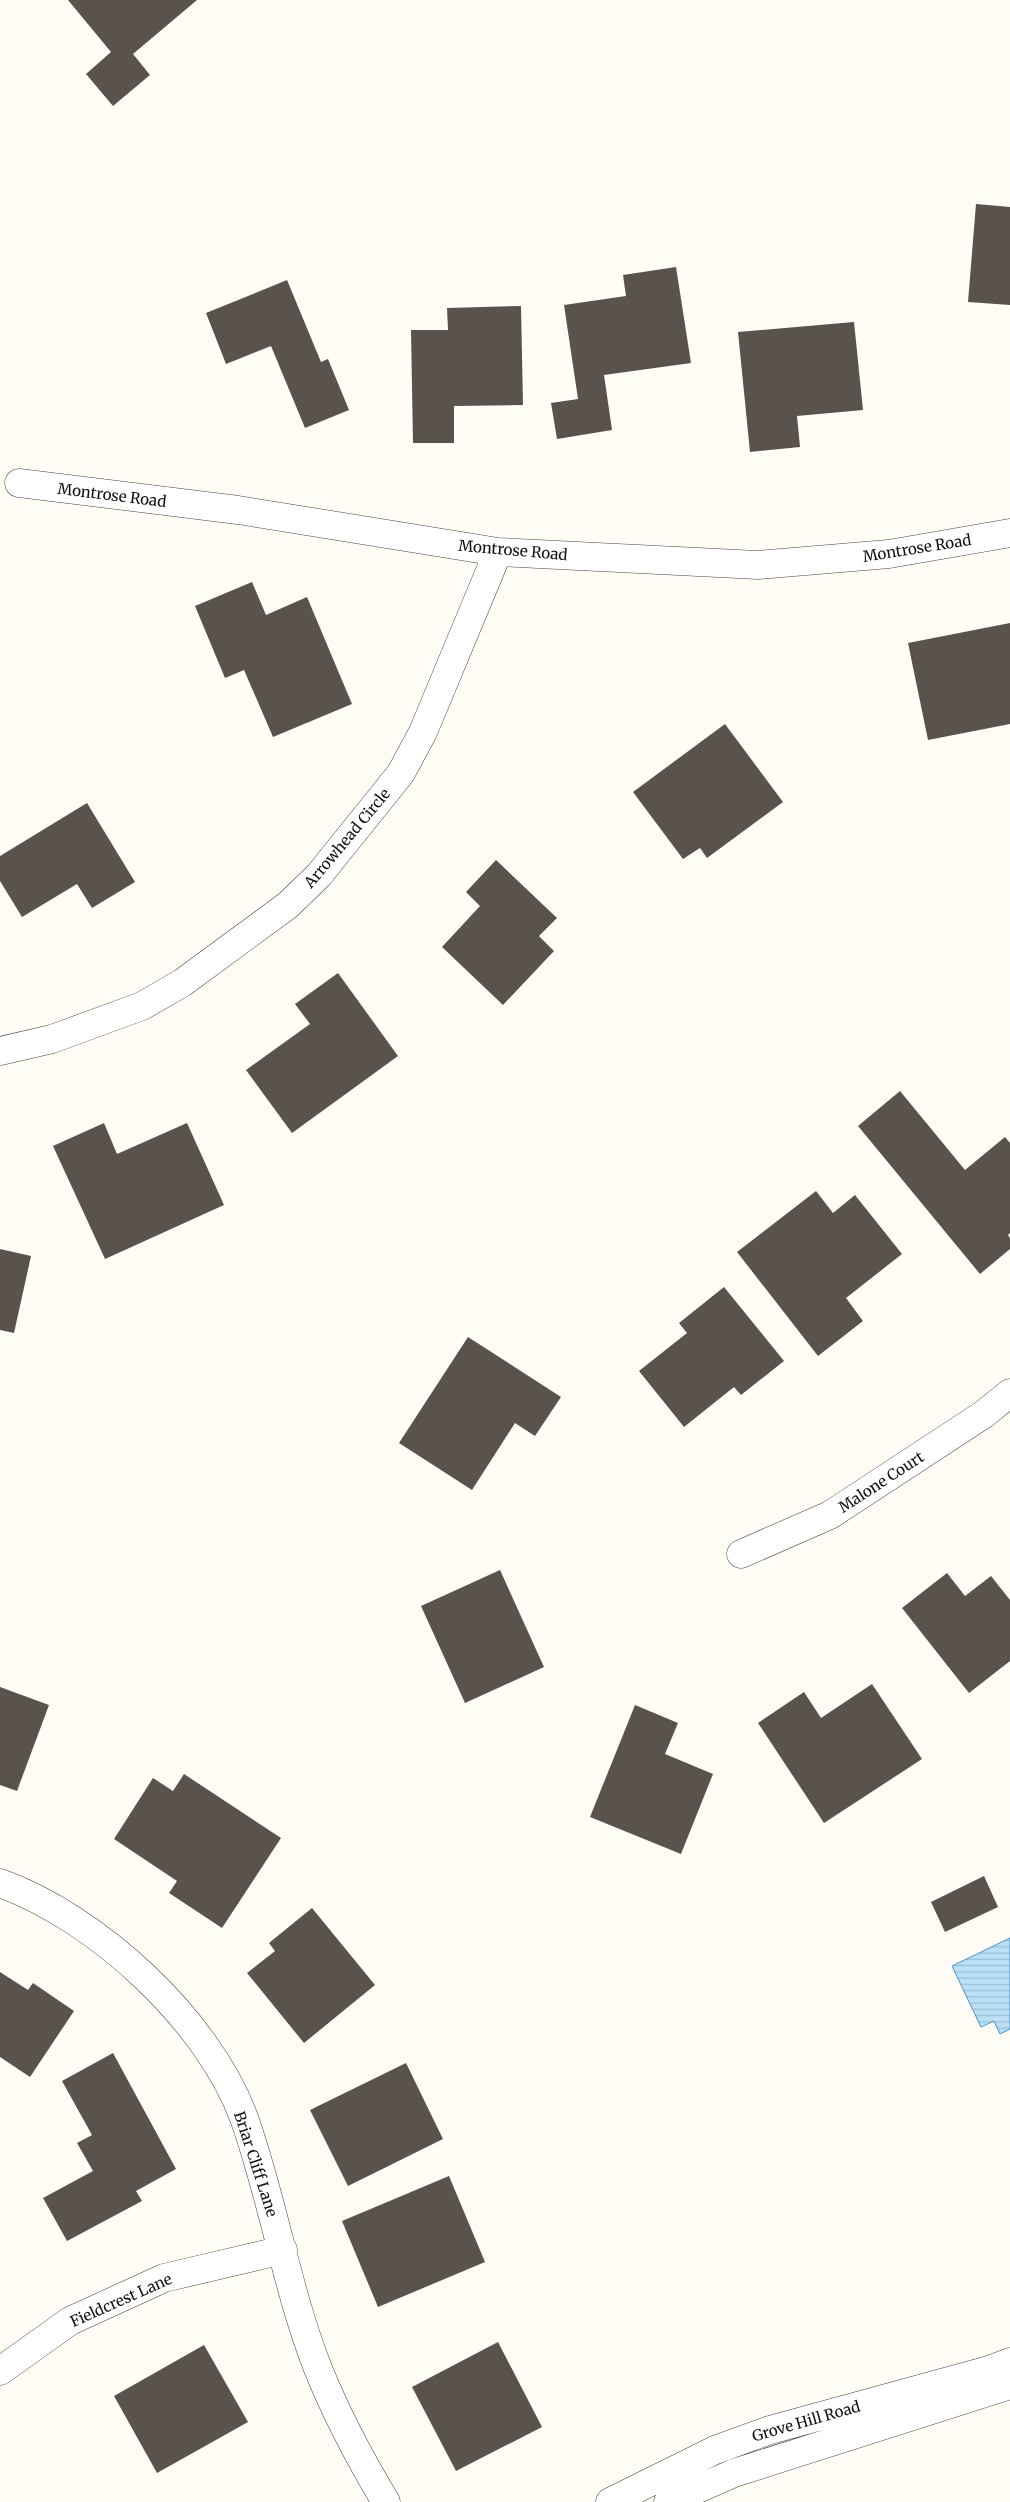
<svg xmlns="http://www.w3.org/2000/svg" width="1010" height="2502" viewBox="0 0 1010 2502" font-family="Merriweather,serif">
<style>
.water{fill:url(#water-rules);stroke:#3f96cf}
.building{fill:#5a524d}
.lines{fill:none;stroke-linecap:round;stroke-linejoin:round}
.street-casing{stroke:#444;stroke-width:29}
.street{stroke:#fff;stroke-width:28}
.labels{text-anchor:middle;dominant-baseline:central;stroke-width:5;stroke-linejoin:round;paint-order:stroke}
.street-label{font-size:15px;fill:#111;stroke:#fff}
</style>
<defs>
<pattern id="water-rules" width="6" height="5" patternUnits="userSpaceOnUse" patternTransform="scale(1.25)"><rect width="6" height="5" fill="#b9e0f7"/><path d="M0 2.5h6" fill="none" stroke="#9ebfd3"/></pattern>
</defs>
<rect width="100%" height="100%" fill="#fffdf5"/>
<path class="water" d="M 1010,1938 L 1010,2029 L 1000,2034 L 994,2021 L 981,2027 L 952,1966 Z"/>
<path class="building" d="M 68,0 L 197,0 L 133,54 L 150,75 L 113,106 L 86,74 L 111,52 Z
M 976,204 L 1010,207 L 1010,305 L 968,302 Z
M 676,267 L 691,363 L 604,375 L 612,430 L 557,439 L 551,403 L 578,399 L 564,305 L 626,296 L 623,275 Z
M 287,280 L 321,362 L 328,359 L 349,410 L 305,428 L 271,346 L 226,364 L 206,313 Z
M 521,306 L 523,405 L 454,406 L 454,443 L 413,443 L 411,330 L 448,330 L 447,308 Z
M 854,322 L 863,410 L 797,416 L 800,447 L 750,452 L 738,332 Z
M 252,582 L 266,615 L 307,597 L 352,704 L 273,737 L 244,670 L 225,678 L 195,606 Z
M 1010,623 L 1010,724 L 928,740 L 908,643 Z
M 725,724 L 783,802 L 707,858 L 700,848 L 683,859 L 633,792 Z
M 87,803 L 135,882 L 92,908 L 77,884 L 22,917 L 0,881 L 0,856 Z
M 496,860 L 557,918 L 539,936 L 554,951 L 503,1005 L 442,947 L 480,906 L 466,892 Z
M 338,973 L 398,1056 L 292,1133 L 246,1070 L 310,1024 L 295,1004 Z
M 900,1091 L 965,1170 L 1005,1137 L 1010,1143 L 1010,1233 L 1008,1235 L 1010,1238 L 1010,1249 L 980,1274 L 858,1126 Z
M 104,1123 L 117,1154 L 187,1123 L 224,1205 L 105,1259 L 53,1146 Z
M 816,1191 L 833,1213 L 855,1195 L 902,1254 L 846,1298 L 863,1321 L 818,1356 L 737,1252 Z
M 0,1249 L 31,1256 L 14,1333 L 0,1330 Z
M 724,1287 L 784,1361 L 741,1395 L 734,1387 L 684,1427 L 639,1371 L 687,1333 L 679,1323 Z
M 468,1337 L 561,1397 L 535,1436 L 515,1423 L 472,1490 L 399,1443 Z
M 500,1570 L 544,1667 L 465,1703 L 421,1606 Z
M 947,1573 L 965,1596 L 991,1576 L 1010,1600 L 1010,1661 L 969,1693 L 902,1608 Z
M 872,1684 L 922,1759 L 824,1823 L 758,1723 L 804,1692 L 821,1718 Z
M 0,1687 L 49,1705 L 17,1791 L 0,1785 Z
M 635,1705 L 678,1723 L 665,1754 L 713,1774 L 681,1854 L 590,1817 Z
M 184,1774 L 281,1838 L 222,1928 L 169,1893 L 177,1881 L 114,1839 L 153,1778 L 173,1791 Z
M 984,1876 L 998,1907 L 945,1932 L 931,1902 Z
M 312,1908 L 375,1985 L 304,2043 L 247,1973 L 275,1951 L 269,1943 Z
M 0,1972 L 28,1990 L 33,1983 L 74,2011 L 30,2077 L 0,2057 Z
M 113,2053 L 176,2169 L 136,2191 L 142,2201 L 67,2241 L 43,2198 L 93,2171 L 77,2143 L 92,2135 L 62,2081 Z
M 406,2063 L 443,2139 L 348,2186 L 310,2110 Z
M 449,2176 L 485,2262 L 378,2307 L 342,2221 Z
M 498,2342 L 542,2427 L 456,2471 L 412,2387 Z
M 204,2345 L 248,2422 L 157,2473 L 114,2396 Z"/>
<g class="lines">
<g class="street-casing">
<path id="street" d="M 19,483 L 238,510 L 498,552 L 758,565 L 889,554 L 1010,533
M 0,1051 L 52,1039 L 142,1006 L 182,983 L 288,905 L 319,875 L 401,773 L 423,732 L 498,552
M 741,1554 L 830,1515 L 984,1414 L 1010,1393
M 0,1883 C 97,1918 208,2020 244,2118 C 273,2199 286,2286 317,2366 C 336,2414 360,2459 386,2502
M 0,2371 L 70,2321 L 164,2278 L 283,2250
M 610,2502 L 715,2450 L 770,2430 L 989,2370 L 1010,2362
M 668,2502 L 734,2473 L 1010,2385"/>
</g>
<use href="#street" class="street"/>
</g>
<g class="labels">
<g class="street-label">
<text transform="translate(112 495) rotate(7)">Montrose Road</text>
<text transform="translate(917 548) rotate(-9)">Montrose Road</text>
<text transform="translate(513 550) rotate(5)">Montrose Road</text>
<text transform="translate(347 838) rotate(-50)">Arrowhead Circle</text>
<text transform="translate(881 1482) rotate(-33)">Malone Court</text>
<text transform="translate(256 2164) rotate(72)">Briar Cliff Lane</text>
<text transform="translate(121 2300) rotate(-24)">Fieldcrest Lane</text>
<text transform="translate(806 2421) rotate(-16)">Grove Hill Road</text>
</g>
</g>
</svg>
